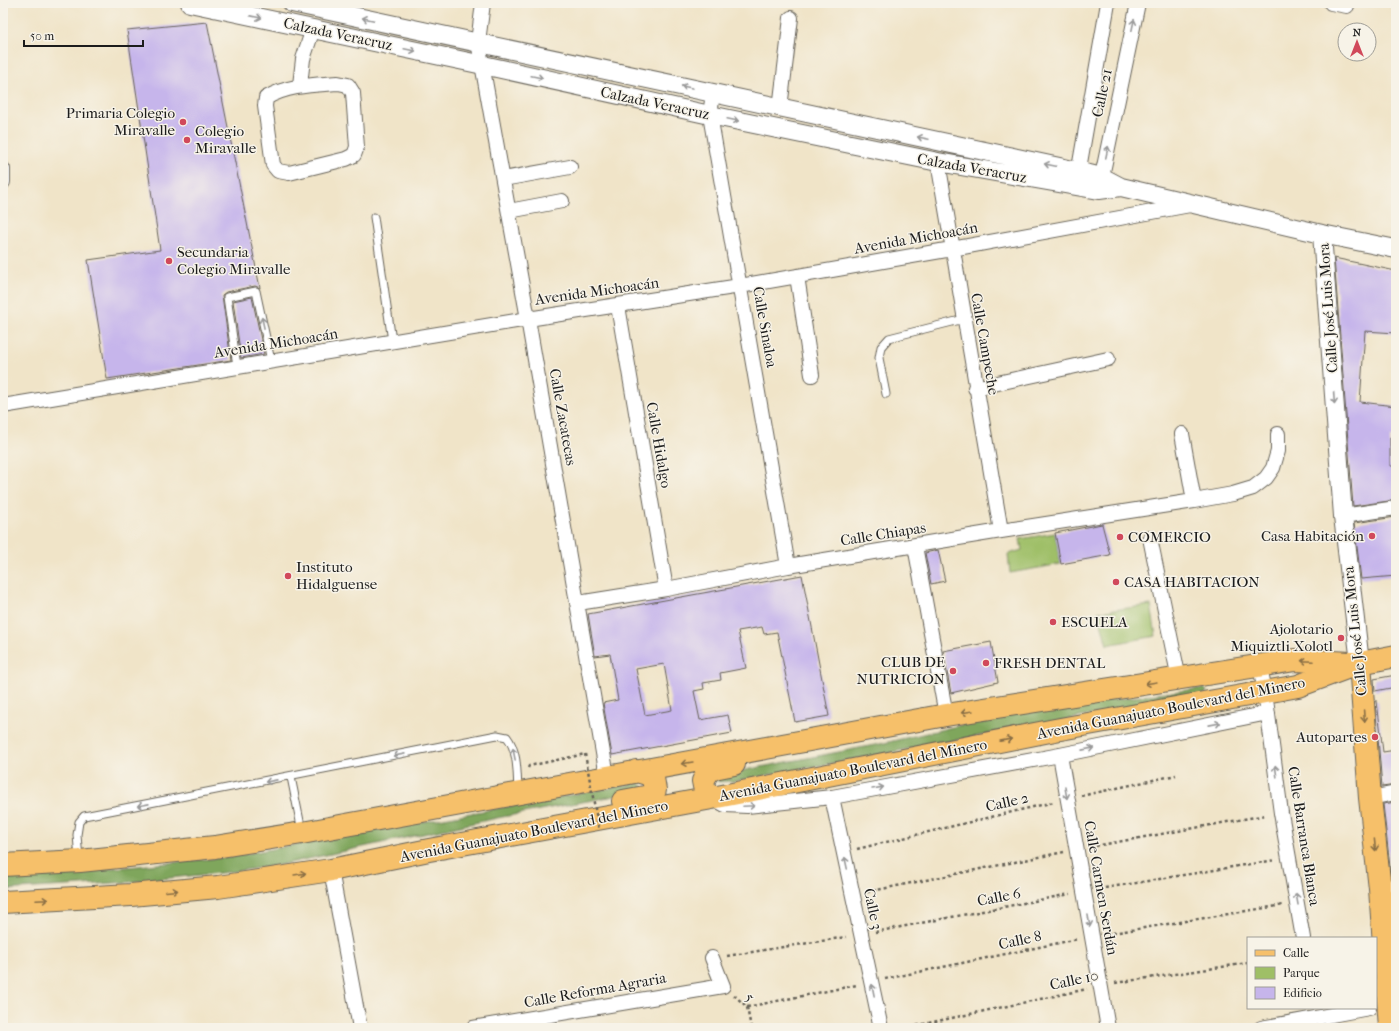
<svg xmlns="http://www.w3.org/2000/svg" width="1399" height="1031" viewBox="0 0 1399 1031" font-family="'IM FELL French Canon',serif">
<style>
.green{fill:#9fbf67;stroke:#5e6e42}
.forest{fill:#7fa65c;stroke:#4e613c}
.building{fill:#c6b5eb;fill-rule:evenodd}
.lines{fill:none;stroke-linecap:round;stroke-linejoin:round}
.service-casing{stroke:#666258;stroke-width:9}
.minor-casing{stroke:#666258;stroke-width:16}
.tertiary-casing{stroke:#666258;stroke-width:20}
.primary-casing{stroke:#666258;stroke-width:24}
.path{stroke:#666258;stroke-width:2.5;stroke-dasharray:3 3;stroke-linecap:butt}
.service{stroke:#fff;stroke-width:7}
.minor{stroke:#fff;stroke-width:14}
.tertiary{stroke:#fff;stroke-width:18}
.primary{stroke:#f6c06b;stroke-width:22}
.path-bridge{stroke:#666258;stroke-width:2.5;stroke-dasharray:3 3;stroke-linecap:butt}
.oneway{stroke:#999}
.oneway2{stroke:#896e44}
.poi-dot{fill:#d1495b;stroke:#f7f3e8;stroke-width:1.5}
.labels{text-anchor:middle;dominant-baseline:central;stroke-width:3;stroke-linejoin:round;paint-order:stroke}
.street-label{font-size:15px;fill:#1c1c1c;stroke:#f7f3e8}
.poi-label{font-size:15px;fill:#1c1c1c;stroke:#f7f3e8;text-anchor:start}
</style>
<rect width="100%" height="100%" fill="#f7f3e8"/>
<filter id="ink" filterUnits="userSpaceOnUse"><feTurbulence type="fractalNoise" baseFrequency=".025" numOctaves="2"/><feDisplacementMap in="SourceGraphic" scale="8" xChannelSelector="R" yChannelSelector="G"/><feConvolveMatrix kernelMatrix="1 2 1 2 8 2 1 2 1" color-interpolation-filters="sRGB"/></filter>
<filter id="wash" filterUnits="userSpaceOnUse"><feTurbulence type="fractalNoise" baseFrequency=".012" numOctaves="4" result="noise"/><feDisplacementMap in="SourceGraphic" scale="16" xChannelSelector="R" yChannelSelector="G"/><feGaussianBlur stdDeviation="0.9" result="paint"/><feColorMatrix in="noise" values="0 0 0 0 0 0 0 0 0 0 0 0 0 0 0 0 0 1.4 0 .05"/><feComposite in="paint" operator="in"/></filter>
<g filter="url(#wash)">
<rect width="100%" height="100%" fill="#f0e4c8"/>
<path class="green" d="M 1055,533 L 1061,564 L 1010,573 L 1008,554 L 1022,550 L 1020,539 Z
M 1151,605 L 1156,636 L 1107,645 L 1098,612 Z"/>
<path class="forest" d="M 1204,688 L 1207,691 L 1205,694 L 736,781 L 718,782 L 718,777 L 735,772 L 880,744 L 991,718 L 1063,706 Z
M 638,783 L 642,785 L 643,788 L 641,791 L 497,818 L 280,865 L 230,872 L 129,882 L 3,890 L 3,875 L 128,867 L 228,857 Z"/>
<g id="blocks">
<path class="building" d="M 207,22 L 260,288 L 255,286 L 226,292 L 222,295 L 231,360 L 107,379 L 88,260 L 160,250 L 127,30 Z
M 1334,258 L 1396,271 L 1396,333 L 1365,331 L 1360,402 L 1396,406 L 1396,437 L 1390,437 L 1390,466 L 1396,466 L 1396,500 L 1353,506 Z
M 252,297 L 264,354 L 241,358 L 233,301 Z
M 1396,517 L 1396,576 L 1361,579 L 1354,523 Z
M 1102,524 L 1110,555 L 1061,564 L 1055,533 Z
M 938,550 L 945,581 L 931,584 L 925,553 Z
M 802,575 L 829,716 L 795,722 L 777,632 L 764,634 L 762,627 L 738,631 L 746,668 L 720,673 L 721,680 L 703,683 L 704,689 L 694,691 L 700,720 L 728,715 L 732,733 L 612,755 L 603,703 L 618,700 L 610,654 L 595,656 L 588,614 ZM 664,664 L 672,710 L 645,715 L 636,669 Z
M 991,642 L 998,682 L 951,693 L 943,651 Z
M 1396,675 L 1396,687 L 1375,691 L 1374,679 Z
M 1375,701 L 1377,701 L 1383,752 L 1396,750 L 1396,785 L 1382,787 Z
M 1396,802 L 1396,875 L 1391,876 L 1383,804 Z"/>
</g>
</g>
<g filter="url(#ink)">
<use href="#blocks" fill-opacity="0" stroke="#666258" stroke-width="1"/>
<g class="lines">
<g class="service-casing">
<path id="service" d="M 374,217 L 392,341
M 237,366 L 227,297 L 256,291 L 271,361
M 886,394 L 879,358 L 881,347 L 889,338 L 964,319
M 291,777 L 302,831
M 79,859 L 77,835 L 79,822 L 84,816 L 497,735 L 507,737 C 518,751 517,773 518,791"/>
</g>
<g class="minor-casing">
<path id="minor" d="M 483,3 L 478,42 L 528,319 L 607,776
M 1331,3 L 1347,6
M 338,83 L 348,85 L 353,93 L 357,147 L 354,155 L 346,159 L 289,173 L 278,171 L 273,165 L 265,106 L 266,98 C 288,85 313,85 338,83 Z
M 300,85 L 303,59 L 313,29
M 713,93 L 710,115 L 788,566
M 780,108 L 791,18
M 938,162 L 1001,531
M 3,169 L 3,182
M 503,179 L 570,167
M 1077,180 L 1108,3
M 1100,186 L 1138,3
M 509,211 L 562,201
M 797,276 L 812,375
M 618,306 L 666,589
M 975,388 L 1108,359
M 3,406 L 528,319 L 740,286 L 952,249 L 1190,205
M 1182,434 L 1194,501
M 1343,516 L 1396,508
M 1150,538 L 1179,679
M 915,546 L 946,715
M 578,603 L 666,589 L 788,566 L 1001,531 L 1194,501 L 1233,494 L 1253,488 L 1266,478 L 1273,468 L 1278,451 L 1278,434
M 1260,666 L 1265,692 L 1281,813 L 1303,938
M 1060,755 L 1108,1028
M 832,797 L 881,1028
M 1370,798 L 1396,793
M 716,800 L 725,805 L 747,806 L 832,797 L 1060,755 L 1268,713
M 331,870 L 360,1028
M 1380,889 L 1396,886
M 473,1028 L 723,986 L 712,958
M 1261,1028 L 1369,1008"/>
</g>
<g class="tertiary-casing">
<path id="tertiary" d="M 190,3 L 483,65 L 710,115 L 938,162 L 1099,190 L 1121,187
M 292,3 L 1064,168 L 1102,177 L 1121,187 L 1322,234 L 1396,249
M 1322,234 L 1343,516 L 1360,663"/>
</g>
<g class="primary-casing">
<path id="primary" d="M 1360,663 L 1370,798 L 1380,889 L 1390,1028
M 712,798 L 705,791 L 703,781 L 708,772 L 714,768 L 734,764
M 623,801 L 650,796 L 655,790 L 653,778 L 647,774 L 636,771
M 3,865 L 80,861 L 215,847 L 302,833 L 946,715 L 1295,660 L 1351,663
M 3,902 L 131,895 L 218,887 L 331,870 L 429,850 L 712,798 L 1055,730 L 1298,686 L 1360,663 L 1396,656"/>
</g>
<path class="path" d="M 528,768 L 529,766 L 585,754
M 1081,796 L 1176,775
M 1090,847 L 1266,815
M 857,849 L 1054,802
M 1099,889 L 1275,860
M 867,892 L 1064,852
M 875,932 L 1070,894
M 1107,934 L 1283,905
M 727,956 L 846,937
M 885,979 L 1078,939
M 1115,983 L 1248,963
M 734,995 L 747,1007 L 751,1028
M 747,1007 L 857,985
M 905,1028 L 1087,989"/>
<use href="#service" class="service"/>
<use href="#minor" class="minor"/>
<use href="#tertiary" class="tertiary"/>
<use href="#primary" class="primary"/>
<path class="path-bridge" d="M 585,754 L 599,830"/>
</g>
<defs><path id="oneway-shaft" d="M-6 0H5M1.5-3L5.5 0L1.5 3" fill="none" stroke-width="1.6" stroke-linecap="round" stroke-linejoin="round"/></defs>
<g class="oneway">
<use href="#oneway-shaft" transform="translate(256 17) rotate(12)"/>
<use href="#oneway-shaft" transform="translate(368 19) rotate(-168)"/>
<use href="#oneway-shaft" transform="translate(1133 25) rotate(-78)"/>
<use href="#oneway-shaft" transform="translate(410 50) rotate(12)"/>
<use href="#oneway-shaft" transform="translate(537 77) rotate(12)"/>
<use href="#oneway-shaft" transform="translate(687 87) rotate(-168)"/>
<use href="#oneway-shaft" transform="translate(733 120) rotate(12)"/>
<use href="#oneway-shaft" transform="translate(923 138) rotate(-168)"/>
<use href="#oneway-shaft" transform="translate(1107 152) rotate(-78)"/>
<use href="#oneway-shaft" transform="translate(1050 165) rotate(-168)"/>
<use href="#oneway-shaft" transform="translate(263 323) rotate(-102)"/>
<use href="#oneway-shaft" transform="translate(1334 398) rotate(86)"/>
<use href="#oneway-shaft" transform="translate(1215 724) rotate(-11)"/>
<use href="#oneway-shaft" transform="translate(1088 749) rotate(-11)"/>
<use href="#oneway-shaft" transform="translate(514 754) rotate(-101)"/>
<use href="#oneway-shaft" transform="translate(399 755) rotate(169)"/>
<use href="#oneway-shaft" transform="translate(1276 771) rotate(-98)"/>
<use href="#oneway-shaft" transform="translate(271 781) rotate(169)"/>
<use href="#oneway-shaft" transform="translate(878 788) rotate(-10)"/>
<use href="#oneway-shaft" transform="translate(1066 793) rotate(80)"/>
<use href="#oneway-shaft" transform="translate(143 805) rotate(169)"/>
<use href="#oneway-shaft" transform="translate(749 806) rotate(-3)"/>
<use href="#oneway-shaft" transform="translate(846 863) rotate(-102)"/>
<use href="#oneway-shaft" transform="translate(1297 899) rotate(-100)"/>
<use href="#oneway-shaft" transform="translate(1089 921) rotate(80)"/>
<use href="#oneway-shaft" transform="translate(873 990) rotate(-101)"/>
</g>
<g class="oneway2">
<use href="#oneway-shaft" transform="translate(1307 661) rotate(-177)"/>
<use href="#oneway-shaft" transform="translate(1151 683) rotate(171)"/>
<use href="#oneway-shaft" transform="translate(967 712) rotate(171)"/>
<use href="#oneway-shaft" transform="translate(1364 716) rotate(86)"/>
<use href="#oneway-shaft" transform="translate(1006 740) rotate(-11)"/>
<use href="#oneway-shaft" transform="translate(687 763) rotate(171)"/>
<use href="#oneway-shaft" transform="translate(1375 845) rotate(84)"/>
<use href="#oneway-shaft" transform="translate(300 874) rotate(-9)"/>
<use href="#oneway-shaft" transform="translate(172 891) rotate(-5)"/>
<use href="#oneway-shaft" transform="translate(42 900) rotate(-3)"/>
</g>
</g>
<g class="poi-dot">
<circle cx="183" cy="122" r="4"/>
<circle cx="187" cy="140" r="4"/>
<circle cx="169" cy="261" r="4"/>
<circle cx="1372" cy="536" r="4"/>
<circle cx="1120" cy="537" r="4"/>
<circle cx="288" cy="576" r="4"/>
<circle cx="1116" cy="582" r="4"/>
<circle cx="1053" cy="622" r="4"/>
<circle cx="1341" cy="638" r="4"/>
<circle cx="986" cy="663" r="4"/>
<circle cx="953" cy="671" r="4"/>
<circle cx="1375" cy="737" r="4"/>
</g>
<g class="labels">
<g class="street-label">
<text transform="translate(338 34) rotate(12)">Calzada Veracruz</text>
<text transform="translate(1102 93) rotate(-78)">Calle 21</text>
<text transform="translate(655 103) rotate(12)">Calzada Veracruz</text>
<text transform="translate(972 168) rotate(10)">Calzada Veracruz</text>
<text transform="translate(916 238) rotate(-10)">Avenida Michoacán</text>
<text transform="translate(597 291) rotate(-8)">Avenida Michoacán</text>
<text transform="translate(1328 308) rotate(-94)">Calle José Luis Mora</text>
<text transform="translate(765 327) rotate(80)">Calle Sinaloa</text>
<text transform="translate(276 343) rotate(-9)">Avenida Michoacán</text>
<text transform="translate(985 344) rotate(80)">Calle Campeche</text>
<text transform="translate(563 417) rotate(80)">Calle Zacatecas</text>
<text transform="translate(659 445) rotate(80)">Calle Hidalgo</text>
<text transform="translate(883 534) rotate(-9)">Calle Chiapas</text>
<text transform="translate(1355 631) rotate(-96)">Calle José Luis Mora</text>
<text transform="translate(1171 708) rotate(-11)">Avenida Guanajuato Boulevard del Minero</text>
<text transform="translate(853 770) rotate(-11)">Avenida Guanajuato Boulevard del Minero</text>
<text transform="translate(1007 802) rotate(-13)">Calle 2</text>
<text transform="translate(534 831) rotate(-11)">Avenida Guanajuato Boulevard del Minero</text>
<text transform="translate(1304 836) rotate(81)">Calle Barranca Blanca</text>
<text transform="translate(1101 888) rotate(80)">Calle Carmen Serdán</text>
<text transform="translate(999 897) rotate(-11)">Calle 6</text>
<text transform="translate(873 909) rotate(78)">Calle 3</text>
<text transform="translate(1020 940) rotate(-12)">Calle 8</text>
<text transform="translate(1074 980) rotate(-12)">Calle 10</text>
<text transform="translate(595 990) rotate(-10)">Calle Reforma Agraria</text>
<text transform="translate(750 997) rotate(50)">5</text>
</g>
<g class="poi-label">
<text x="175" y="113" text-anchor="end">Primaria Colegio<tspan x="175" dy="17">Miravalle</tspan></text>
<text x="195" y="131">Colegio<tspan x="195" dy="17">Miravalle</tspan></text>
<text x="177" y="252">Secundaria<tspan x="177" dy="17">Colegio Miravalle</tspan></text>
<text x="1364" y="536" text-anchor="end">Casa Habitación</text>
<text x="1128" y="537">COMERCIO</text>
<text x="296" y="567">Instituto<tspan x="296" dy="17">Hidalguense</tspan></text>
<text x="1124" y="582">CASA HABITACION</text>
<text x="1061" y="622">ESCUELA</text>
<text x="1333" y="629" text-anchor="end">Ajolotario<tspan x="1333" dy="17">Miquiztli Xolotl</tspan></text>
<text x="945" y="662" text-anchor="end">CLUB DE<tspan x="945" dy="17">NUTRICION</tspan></text>
<text x="994" y="663">FRESH DENTAL</text>
<text x="1367" y="737" text-anchor="end">Autopartes</text>
</g>
</g>
<rect width="1399" height="1031" fill="none" stroke="#f7f3e8" stroke-width="16"/>
<rect x="1247" y="937" width="130" height="72" fill="#f7f3e8" stroke="#9f9d96"/>
<rect x="1255" y="950" width="20" height="6" fill="#f6c06b" stroke="#9f9d96"/>
<text x="1283" y="957" font-size="12" fill="#1c1c1c">Calle</text>
<rect x="1255" y="967" width="20" height="12" fill="#9fbf67" stroke="#9f9d96"/>
<text x="1283" y="977" font-size="12" fill="#1c1c1c">Parque</text>
<rect x="1255" y="987" width="20" height="12" fill="#c6b5eb" stroke="#9f9d96"/>
<text x="1283" y="997" font-size="12" fill="#1c1c1c">Edificio</text>
<g transform="translate(1357 42)"><circle r="19" fill="#f7f3e8" stroke="#9f9d96"/>
<path d="M0-3L7 15L0 10L-7 15Z" fill="#d1495b"/>
<text y="-6" font-size="11" font-weight="bold" text-anchor="middle" fill="#1c1c1c">N</text>
</g>
<path d="M24 40v6h119v-6" fill="none" stroke="#1c1c1c" stroke-width="2"/>
<text x="30" y="40" font-size="12" fill="#1c1c1c" stroke="#f7f3e8" stroke-width="3" paint-order="stroke">50 m</text>
</svg>
